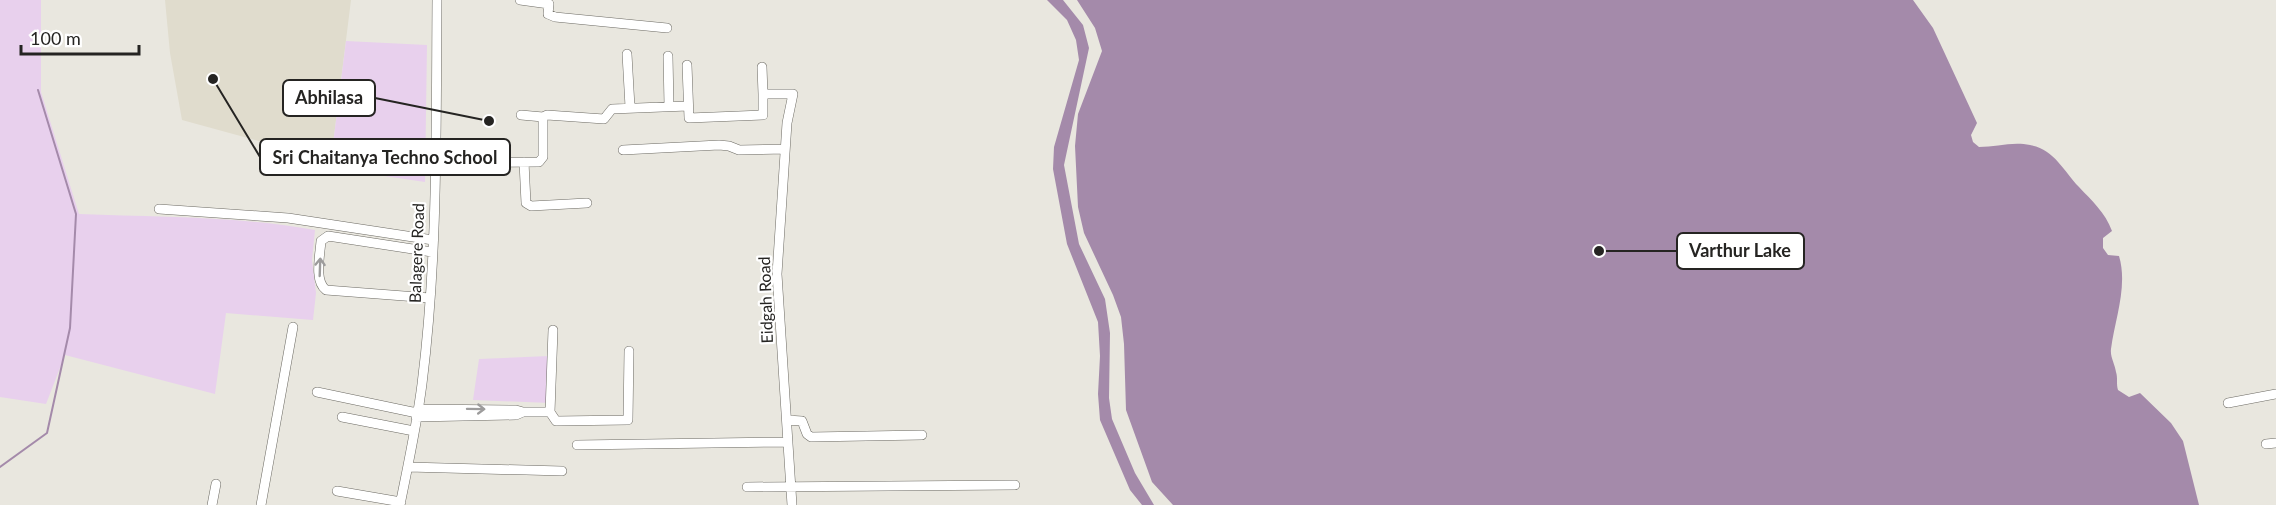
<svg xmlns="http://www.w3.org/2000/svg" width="2276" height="505" viewBox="0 0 2276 505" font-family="Lato,sans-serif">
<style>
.built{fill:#e0dccd}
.green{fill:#e8d0ed}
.water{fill:#a48aaa}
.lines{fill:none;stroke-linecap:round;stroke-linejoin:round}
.stream{stroke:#a48aaa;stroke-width:2}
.minor-casing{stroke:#6c6a63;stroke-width:10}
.minor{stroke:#fff;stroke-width:9}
.oneway{stroke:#9d9c9c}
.labels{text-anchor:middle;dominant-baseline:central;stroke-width:4.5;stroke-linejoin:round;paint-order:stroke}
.street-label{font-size:16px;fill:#252422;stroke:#fff}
.leader{fill:none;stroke:#252422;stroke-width:2}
.callout-dot{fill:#252422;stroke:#fff;stroke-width:2}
.callout{fill:#fff;stroke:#252422;stroke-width:2}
.callout-label{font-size:18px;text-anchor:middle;font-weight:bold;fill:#252422}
</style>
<rect width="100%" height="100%" fill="#e9e7df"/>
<path class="built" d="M 165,0 L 351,0 L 330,168 L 295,151 L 182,120 L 170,53 Z"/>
<path class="green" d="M 0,0 L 41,0 L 41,92 L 79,214 C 157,217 237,216 315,230 L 312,260 L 316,293 L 313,320 L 226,313 L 215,394 L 65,355 L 46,404 L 0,397 Z
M 346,41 L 427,45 L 425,182 L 330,168 Z
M 549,356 L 550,403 L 473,400 L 479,359 Z"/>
<path class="water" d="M 1047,0 L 1063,0 L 1083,25 L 1089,48 L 1064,165 L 1079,244 L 1105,299 L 1110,333 L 1109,398 L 1112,419 L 1135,473 L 1154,505 L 1142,505 L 1130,490 L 1100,420 L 1098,394 L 1100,356 L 1098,322 L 1067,244 L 1053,169 L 1054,147 L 1079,60 L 1076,40 L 1067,20 Z
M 1077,0 L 1913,0 L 1933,28 L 1977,123 L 1971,135 L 1973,142 L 1979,147 C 1996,147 2013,141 2030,145 C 2054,149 2063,170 2079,187 C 2092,201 2105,212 2112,231 L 2103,238 L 2103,248 L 2108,255 L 2119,256 C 2128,286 2115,319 2111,349 C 2110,357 2115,364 2116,372 C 2118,378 2116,384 2118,390 L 2129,397 L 2140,393 L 2171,423 L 2183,441 L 2199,505 L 1173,505 L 1152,482 L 1126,410 L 1124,344 L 1121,317 L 1113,295 L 1084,233 L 1078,207 L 1075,146 L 1078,114 L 1102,51 L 1095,28 Z"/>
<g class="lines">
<path class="stream" d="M 0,467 L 47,433 L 70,328 L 76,214 L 38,90"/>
<g class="minor-casing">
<path id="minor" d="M 520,0 L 549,4 L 548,14 L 555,17 L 667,28
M 627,54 L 630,107
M 668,56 L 669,106
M 687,65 L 689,118 L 763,115 L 763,94 L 793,94 L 787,123 L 777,274 L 792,505
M 762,67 L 763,94
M 521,115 L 543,117
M 623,150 L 719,145 L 729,146 L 739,150 L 785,149
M 524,162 L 526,203 L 531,206 L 587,203
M 435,163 L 539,162 L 543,157 L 543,117 L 547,115 L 604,119 L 612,109 L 688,106
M 159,209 L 288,218 L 433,240
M 430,298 L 326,290 C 314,281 320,255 321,241 L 328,236 L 432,252
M 553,330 L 550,412 L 556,421 L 628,420 L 629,351
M 317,392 L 417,413
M 2228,403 L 2276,394
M 523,412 L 550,412
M 342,417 L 414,431
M 416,417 L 516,415 L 523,412 L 516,410 L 418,409
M 787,420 L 802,421 L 807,434 L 811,437 L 922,435
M 2266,444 L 2276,443
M 577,445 L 788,442
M 408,467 L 562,471
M 747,487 L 1015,485
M 337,491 L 401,502
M 212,505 L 216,484
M 261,505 L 293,327
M 400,505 C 408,465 417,424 422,384 C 438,257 436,127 437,0"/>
</g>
<use href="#minor" class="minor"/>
</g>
<defs><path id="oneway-shaft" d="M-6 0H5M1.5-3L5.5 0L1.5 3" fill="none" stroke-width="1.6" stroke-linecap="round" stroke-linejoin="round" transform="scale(1.5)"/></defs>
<g class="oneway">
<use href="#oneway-shaft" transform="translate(320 267) rotate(-88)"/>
<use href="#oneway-shaft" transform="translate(476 409) rotate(1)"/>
</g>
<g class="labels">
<g class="street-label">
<text transform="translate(416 253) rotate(-88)">Balagere Road</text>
<text transform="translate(765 300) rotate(-92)">Eidgah Road</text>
</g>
</g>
<path class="leader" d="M489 121L375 98M213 79L260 157M1599 251L1677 251"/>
<g class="callout-dot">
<circle cx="489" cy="121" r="6"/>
<circle cx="213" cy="79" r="6"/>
<circle cx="1599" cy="251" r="6"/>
</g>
<g class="callout">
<rect x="283" y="80" width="92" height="36" rx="6"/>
<rect x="260" y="139" width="250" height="36" rx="6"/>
<rect x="1677" y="233" width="127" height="36" rx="6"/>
</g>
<g class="callout-label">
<text x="329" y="104">Abhilasa</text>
<text x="385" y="164">Sri Chaitanya Techno School</text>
<text x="1740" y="257">Varthur Lake</text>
</g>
<path d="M21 45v9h118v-9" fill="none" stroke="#252422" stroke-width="3"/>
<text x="30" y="45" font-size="18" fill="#252422" stroke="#ffffff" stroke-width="4.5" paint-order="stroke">100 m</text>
</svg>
